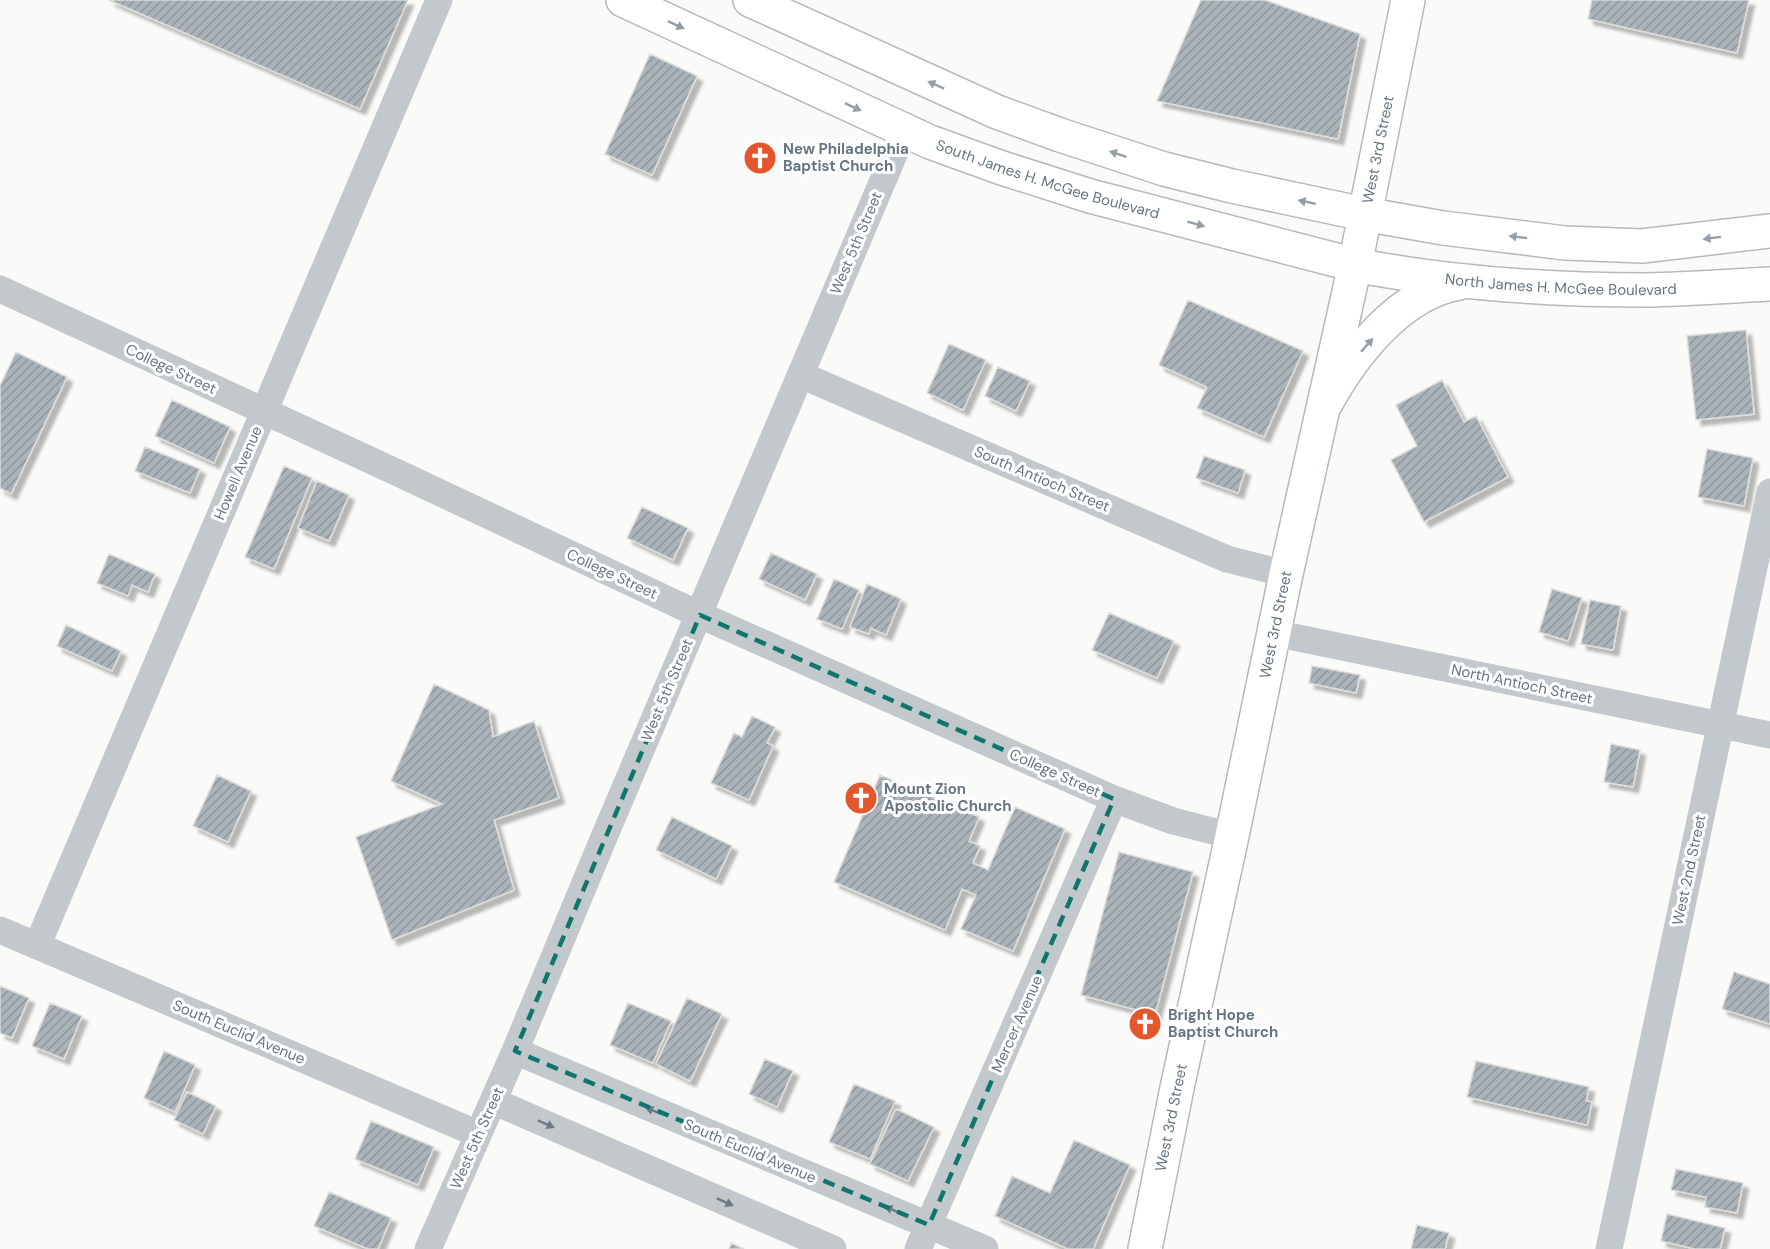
<svg xmlns="http://www.w3.org/2000/svg" width="1770" height="1249" viewBox="0 0 1770 1249" font-family="'DM Sans',sans-serif">
<style>
.building{fill:url(#building-hatch);stroke:#dcdcda;stroke-width:1.5;filter:url(#shadow)}
.lines{fill:none;stroke-linecap:round;stroke-linejoin:round}
.secondary-casing{stroke:#b3babf;stroke-width:36}
.primary-casing{stroke:#b5babe;stroke-width:36}
.minor{stroke:#c3c8cc;stroke-width:27}
.secondary{stroke:#fff;stroke-width:33}
.primary{stroke:#fff;stroke-width:33}
.oneway{fill:#939fa8}
.oneway2{fill:#6a7a87}
.marked{fill:none;stroke:#0f766e;stroke-width:4.5;stroke-dasharray:12 8;stroke-linejoin:round}
.labels{text-anchor:middle;dominant-baseline:central;stroke-width:6;stroke-linejoin:round;paint-order:stroke}
.poi-label{font-size:15px;font-weight:bold;fill:#657683;stroke:#fff;text-anchor:start}
.street-label{font-size:15px;fill:#657683;stroke:#fff}
</style>
<defs>
<pattern id="building-hatch" width="6" height="6" patternUnits="userSpaceOnUse" patternTransform="scale(1.5)"><rect width="6" height="6" fill="#aab3b9"/><path d="M-1 1l2-2M0 6l6-6M5 7l2-2" fill="none" stroke="#8e969c"/></pattern>
<filter id="shadow"><feDropShadow dx="5.5" dy="5.5" stdDeviation="1.5" flood-color="#0004"/></filter>
</defs>
<rect width="100%" height="100%" fill="#fafaf8"/>
<path class="building" d="M 109,0 L 408,0 L 360,109 Z
M 1201,0 L 1265,0 L 1360,34 L 1338,139 L 1157,101 Z
M 1592,0 L 1749,0 L 1737,53 L 1588,19 Z
M 650,54 L 697,76 L 652,175 L 605,154 Z
M 1188,300 L 1303,351 L 1264,437 L 1197,408 L 1207,387 L 1159,365 Z
M 1746,330 L 1754,414 L 1696,420 L 1687,336 Z
M 949,344 L 986,360 L 963,410 L 927,393 Z
M 16,352 L 67,377 L 11,494 L 0,488 L 0,386 Z
M 998,367 L 1030,381 L 1016,411 L 985,396 Z
M 1442,380 L 1464,422 L 1476,416 L 1508,477 L 1424,522 L 1391,460 L 1417,446 L 1396,405 Z
M 172,400 L 230,427 L 214,463 L 155,436 Z
M 145,447 L 200,469 L 190,493 L 135,471 Z
M 1707,449 L 1753,458 L 1744,506 L 1698,497 Z
M 1204,456 L 1245,470 L 1238,493 L 1196,478 Z
M 284,466 L 312,478 L 274,569 L 245,557 Z
M 317,481 L 349,495 L 329,541 L 298,528 Z
M 642,507 L 688,528 L 673,560 L 627,538 Z
M 771,553 L 817,574 L 805,600 L 759,579 Z
M 109,554 L 155,574 L 148,592 L 132,585 L 128,596 L 97,583 Z
M 834,579 L 859,590 L 842,629 L 817,619 Z
M 867,584 L 901,599 L 886,635 L 871,628 L 869,634 L 850,627 Z
M 1552,589 L 1582,598 L 1568,641 L 1539,632 Z
M 1590,600 L 1621,606 L 1613,650 L 1581,644 Z
M 1109,613 L 1174,641 L 1157,678 L 1092,650 Z
M 66,625 L 121,651 L 112,671 L 57,646 Z
M 1312,666 L 1360,675 L 1356,693 L 1309,683 Z
M 434,684 L 489,710 L 493,737 L 534,721 L 559,798 L 494,820 L 514,890 L 392,940 L 356,837 L 442,804 L 391,781 Z
M 752,716 L 775,727 L 767,743 L 773,746 L 749,800 L 711,783 L 734,733 L 742,737 Z
M 1611,744 L 1640,750 L 1633,787 L 1604,782 Z
M 217,775 L 251,791 L 228,842 L 193,826 Z
M 880,775 L 979,817 L 969,841 L 980,846 L 973,863 L 988,870 L 1015,807 L 1065,829 L 1013,951 L 961,929 L 976,895 L 962,889 L 945,930 L 834,882 Z
M 672,817 L 732,846 L 716,879 L 656,850 Z
M 1119,852 L 1193,872 L 1155,1015 L 1081,995 Z
M 1734,972 L 1770,984 L 1770,1024 L 1722,1009 Z
M 0,986 L 29,998 L 12,1038 L 0,1033 Z
M 687,998 L 722,1014 L 690,1081 L 656,1064 Z
M 50,1003 L 82,1016 L 64,1059 L 32,1046 Z
M 628,1003 L 671,1021 L 653,1063 L 610,1045 Z
M 164,1051 L 195,1065 L 175,1112 L 144,1098 Z
M 765,1059 L 793,1071 L 777,1107 L 749,1094 Z
M 1476,1061 L 1589,1087 L 1586,1101 L 1592,1102 L 1587,1125 L 1467,1097 Z
M 854,1084 L 895,1101 L 870,1159 L 829,1142 Z
M 187,1092 L 216,1106 L 203,1134 L 174,1120 Z
M 896,1109 L 934,1127 L 908,1181 L 870,1164 Z
M 371,1121 L 434,1147 L 418,1185 L 355,1159 Z
M 1074,1140 L 1130,1165 L 1093,1249 L 1068,1249 L 995,1216 L 1012,1176 L 1050,1193 Z
M 1676,1169 L 1743,1183 L 1737,1213 L 1705,1207 L 1706,1197 L 1671,1190 Z
M 329,1192 L 391,1218 L 378,1249 L 368,1249 L 314,1226 Z
M 1667,1214 L 1725,1228 L 1720,1249 L 1695,1249 L 1661,1241 Z
M 1417,1225 L 1449,1233 L 1445,1249 L 1411,1249 Z
M 731,1243 L 744,1249 L 729,1249 Z"/>
<g class="lines">
<g class="secondary-casing">
<g id="secondary">
<path id="s1" d="M 623,0 L 930,142 L 1002,168 L 1090,196 L 1355,265 C 1449,283 1551,290 1646,290 C 1688,289 1729,286 1770,284"/>
<path d="M 750,0 L 997,112 L 1060,135 L 1164,169 L 1232,186 L 1364,214 L 1443,228 L 1565,243 L 1642,246 L 1770,231"/>
<path d="M 1326,403 C 1353,354 1400,293 1459,283"/>
</g>
</g>
<g class="primary-casing">
<g id="primary">
<path id="s2" d="M 1145,1249 L 1177,1088 L 1232,836 L 1286,574 L 1355,265 L 1408,0"/>
</g>
</g>
<path class="minor" d="M 0,289 L 398,473 L 700,615 L 1114,799 L 1173,821 L 1232,836
M 801,375 L 1227,559 L 1286,574
M 1274,633 L 1770,735
M 0,930 L 478,1134
M 37,946 L 439,0
M 515,1051 L 985,1249
M 493,1101 L 833,1249
M 428,1249 L 515,1051 L 602,842 L 904,131
M 918,1249 L 1114,799
M 1609,1249 L 1770,492"/>
<use href="#secondary" class="secondary"/>
<use href="#primary" class="primary"/>
</g>
<defs><path id="oneway-solid" d="M-6-.8H1V-3.2L6.5 0L1 3.2V.8H-6Z" transform="scale(1.5)"/></defs>
<g class="oneway">
<use href="#oneway-solid" transform="translate(676 25) rotate(25)"/>
<use href="#oneway-solid" transform="translate(936 85) rotate(-156)"/>
<use href="#oneway-solid" transform="translate(853 107) rotate(25)"/>
<use href="#oneway-solid" transform="translate(1118 154) rotate(-162)"/>
<use href="#oneway-solid" transform="translate(1307 202) rotate(-168)"/>
<use href="#oneway-solid" transform="translate(1196 224) rotate(15)"/>
<use href="#oneway-solid" transform="translate(1518 237) rotate(-173)"/>
<use href="#oneway-solid" transform="translate(1712 238) rotate(173)"/>
<use href="#oneway-solid" transform="translate(1367 345) rotate(-49)"/>
</g>
<g class="oneway2">
<use href="#oneway-solid" transform="translate(654 1111) rotate(-157)"/>
<use href="#oneway-solid" transform="translate(546 1124) rotate(24)"/>
<use href="#oneway-solid" transform="translate(725 1202) rotate(24)"/>
<use href="#oneway-solid" transform="translate(893 1210) rotate(-157)"/>
</g>
<path class="marked" d="M 700,615 L 1114,799 L 929,1225 L 515,1051 Z"/>
<defs>
<g id="church-disc" transform="scale(1.725)"><circle r="9.5" fill="#e4572e" stroke="#fff"/><path d="M-1.2-6h2.4v3.5h3.3v2.4h-3.3V6h-2.4V-.1h-3.3v-2.4h3.3Z" fill="#fff"/></g>
</defs>
<g fill-rule="evenodd">
<use href="#church-disc" x="760" y="158"/>
<use href="#church-disc" x="861" y="798"/>
<use href="#church-disc" x="1145" y="1024"/>
</g>
<g class="labels">
<g class="poi-label">
<text x="783" y="149">New Philadelphia<tspan x="783" dy="17">Baptist Church</tspan></text>
<text x="884" y="789">Mount Zion<tspan x="884" dy="17">Apostolic Church</tspan></text>
<text x="1168" y="1015">Bright Hope<tspan x="1168" dy="17">Baptist Church</tspan></text>
</g>
<g class="street-label">
<text stroke="none"><textPath href="#s2" startOffset="1124">West 3rd Street</textPath></text>
<text stroke="none"><textPath href="#s1" startOffset="462">South James H. McGee Boulevard</textPath></text>
<text transform="translate(856 243) rotate(-67)">West 5th Street</text>
<text stroke="none"><textPath href="#s1" startOffset="988">North James H. McGee Boulevard</textPath></text>
<text transform="translate(171 369) rotate(25)">College Street</text>
<text transform="translate(238 473) rotate(-67)">Howell Avenue</text>
<text transform="translate(1042 479) rotate(23)">South Antioch Street</text>
<text transform="translate(612 574) rotate(25)">College Street</text>
<text stroke="none"><textPath href="#s2" startOffset="638">West 3rd Street</textPath></text>
<text transform="translate(1522 684) rotate(12)">North Antioch Street</text>
<text transform="translate(667 690) rotate(-67)">West 5th Street</text>
<text transform="translate(1055 773) rotate(24)">College Street</text>
<text transform="translate(1689 870) rotate(-78)">West 2nd Street</text>
<text transform="translate(1017 1024) rotate(-66)">Mercer Avenue</text>
<text transform="translate(239 1032) rotate(23)">South Euclid Avenue</text>
<text stroke="none"><textPath href="#s2" startOffset="134">West 3rd Street</textPath></text>
<text transform="translate(477 1138) rotate(-66)">West 5th Street</text>
<text transform="translate(750 1151) rotate(23)">South Euclid Avenue</text>
</g>
</g>
</svg>
